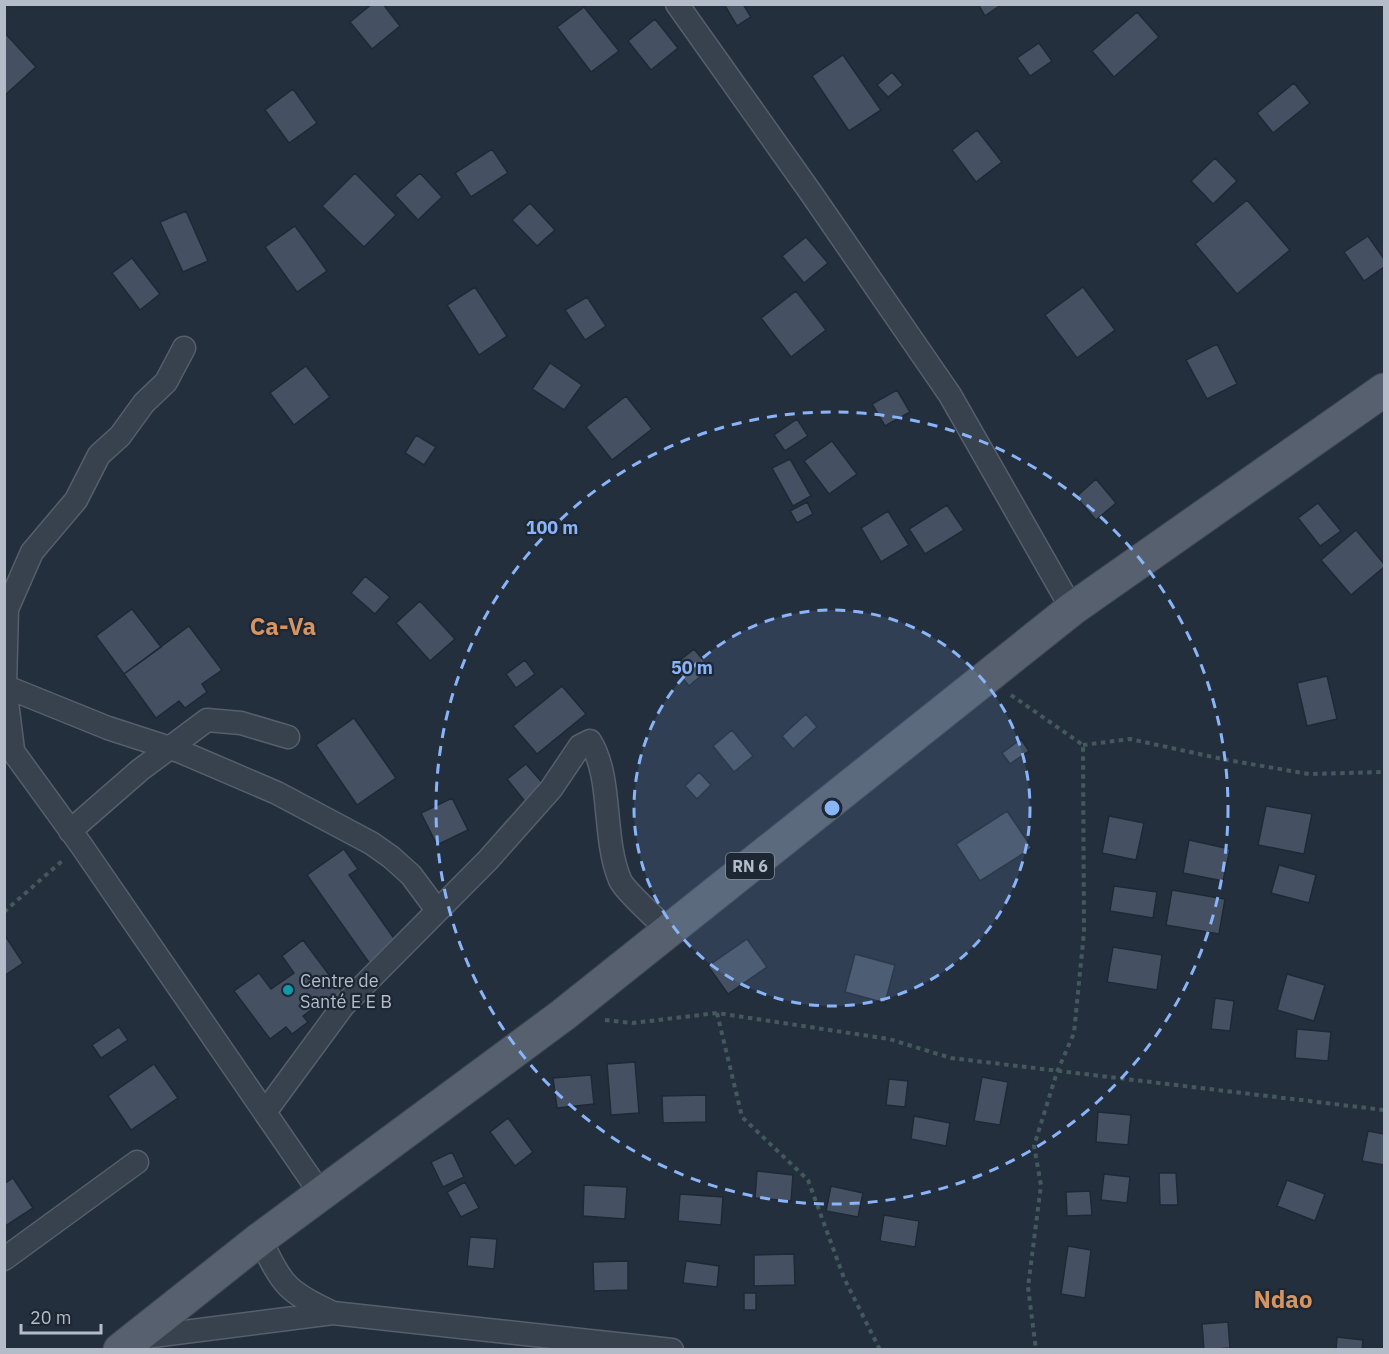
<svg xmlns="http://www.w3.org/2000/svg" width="1389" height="1354" viewBox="0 0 1389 1354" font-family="'IBM Plex Sans',sans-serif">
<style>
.building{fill:#455162;stroke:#1f2835;stroke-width:1.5}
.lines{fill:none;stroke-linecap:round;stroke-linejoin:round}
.minor-casing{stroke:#565f6c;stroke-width:25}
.primary-casing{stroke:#414a57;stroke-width:35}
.path{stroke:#44595c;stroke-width:4;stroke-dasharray:4.5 4.5;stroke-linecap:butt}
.minor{stroke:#38414e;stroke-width:22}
.primary{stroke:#56606e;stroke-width:33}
.ring{fill:none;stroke:#8ab4f8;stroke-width:3;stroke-dasharray:10 8}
.culture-dot{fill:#0f9aa8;stroke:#1d2633;stroke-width:2}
.labels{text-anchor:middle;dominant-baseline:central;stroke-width:4.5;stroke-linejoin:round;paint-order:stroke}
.shield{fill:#1d2633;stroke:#878f9c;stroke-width:1.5}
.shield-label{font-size:16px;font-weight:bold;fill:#b4bcc9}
.poi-label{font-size:18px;fill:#b4bcc9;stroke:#1d2633;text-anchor:start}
.district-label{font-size:24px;font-weight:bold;fill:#d59563;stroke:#1d2633}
.centre{fill:#8ab4f8;stroke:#1d2633;stroke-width:3}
.ring-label{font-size:18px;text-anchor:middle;font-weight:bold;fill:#8ab4f8;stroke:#1d2633;stroke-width:4.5;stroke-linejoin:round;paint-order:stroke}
</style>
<rect width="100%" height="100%" fill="#242f3e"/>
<path class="building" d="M 372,4 L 383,4 L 400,26 L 372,49 L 350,22 Z
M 724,4 L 743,4 L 751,17 L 737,26 Z
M 978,4 L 1002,4 L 985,16 Z
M 584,7 L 619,51 L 591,72 L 557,27 Z
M 1137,12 L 1159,37 L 1114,77 L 1092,51 Z
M 655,19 L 678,48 L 651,70 L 628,41 Z
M 4,32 L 36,67 L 4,96 Z
M 1039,43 L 1052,61 L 1030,76 L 1017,58 Z
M 843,55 L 881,110 L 849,131 L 812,76 Z
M 892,72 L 903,85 L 888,97 L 877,85 Z
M 1294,83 L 1310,103 L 1273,133 L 1257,113 Z
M 293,89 L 317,123 L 289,143 L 265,110 Z
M 977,130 L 1002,162 L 976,182 L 952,150 Z
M 492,149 L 508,173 L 471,197 L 455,173 Z
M 1215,158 L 1237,181 L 1213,204 L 1191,181 Z
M 355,173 L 396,215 L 364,247 L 322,206 Z
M 420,173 L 442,197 L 418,220 L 395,195 Z
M 1247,200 L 1290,250 L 1237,294 L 1195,244 Z
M 530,203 L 555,230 L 537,246 L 512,220 Z
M 186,211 L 208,261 L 183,272 L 160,222 Z
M 295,226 L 327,271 L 297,292 L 265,247 Z
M 1368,236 L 1384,259 L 1384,267 L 1364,281 L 1344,252 Z
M 806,237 L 828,263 L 804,283 L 782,256 Z
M 132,258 L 160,294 L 140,310 L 112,273 Z
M 475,287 L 507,336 L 479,355 L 447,305 Z
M 1083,287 L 1115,330 L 1077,358 L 1045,315 Z
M 796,291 L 826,330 L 791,357 L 761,318 Z
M 587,297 L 606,326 L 585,340 L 565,310 Z
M 1217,344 L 1237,384 L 1207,399 L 1186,360 Z
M 550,363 L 582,385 L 564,410 L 532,389 Z
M 306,366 L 330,397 L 294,425 L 270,393 Z
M 897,390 L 910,412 L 885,426 L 872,404 Z
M 626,396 L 652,429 L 612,460 L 586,427 Z
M 797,419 L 808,436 L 785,451 L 774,435 Z
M 416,435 L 436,447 L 424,465 L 405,453 Z
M 832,441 L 857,474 L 829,494 L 804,461 Z
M 790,459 L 811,496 L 793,506 L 772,468 Z
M 1096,479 L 1116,503 L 1096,520 L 1076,497 Z
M 807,502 L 813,514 L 797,523 L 790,511 Z
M 1318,503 L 1341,531 L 1320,546 L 1298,518 Z
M 947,505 L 964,530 L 925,554 L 909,529 Z
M 888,511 L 909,545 L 881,562 L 861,528 Z
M 1356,530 L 1384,564 L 1384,567 L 1351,595 L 1321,560 Z
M 365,576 L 390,597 L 375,614 L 351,593 Z
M 420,601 L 455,639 L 430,661 L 396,623 Z
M 132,609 L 161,647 L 124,674 L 96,636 Z
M 189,626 L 222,670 L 202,684 L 207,692 L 185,708 L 179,701 L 156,718 L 124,674 Z
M 694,649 L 710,668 L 689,686 L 673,666 Z
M 525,660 L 535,674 L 516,688 L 506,674 Z
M 1327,676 L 1337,719 L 1307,726 L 1297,683 Z
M 562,686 L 586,714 L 537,754 L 513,726 Z
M 806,714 L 817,727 L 793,749 L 782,736 Z
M 354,718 L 396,778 L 357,805 L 316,745 Z
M 732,730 L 753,756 L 734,772 L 713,746 Z
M 1021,739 L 1029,751 L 1010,764 L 1002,753 Z
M 526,764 L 547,788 L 527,804 L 507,779 Z
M 699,772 L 711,785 L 697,799 L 685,786 Z
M 452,798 L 468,830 L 437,845 L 421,813 Z
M 1266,806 L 1312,814 L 1304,854 L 1258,845 Z
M 1007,811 L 1032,848 L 980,881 L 956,844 Z
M 1109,816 L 1144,823 L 1136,860 L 1102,853 Z
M 1189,840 L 1230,849 L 1223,881 L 1183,873 Z
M 344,849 L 358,869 L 349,875 L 398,944 L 370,964 L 307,875 Z
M 1279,865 L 1316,875 L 1309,903 L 1271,893 Z
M 1114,886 L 1157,892 L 1153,918 L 1110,911 Z
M 1172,890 L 1225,899 L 1219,934 L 1166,925 Z
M 6,937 L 23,963 L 4,976 L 4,938 Z
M 747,939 L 767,967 L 728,994 L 708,966 Z
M 303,940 L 345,996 L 330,1007 L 324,1000 L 303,1016 L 308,1022 L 292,1034 L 286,1027 L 270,1039 L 234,991 L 259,973 L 271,989 L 294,973 L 282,956 Z
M 1113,947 L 1162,955 L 1157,990 L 1107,982 Z
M 855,954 L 895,965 L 885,1003 L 845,992 Z
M 1287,974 L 1325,985 L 1314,1021 L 1277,1010 Z
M 1215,998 L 1234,1001 L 1230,1031 L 1211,1029 Z
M 119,1027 L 128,1040 L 101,1058 L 92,1045 Z
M 1297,1029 L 1331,1032 L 1328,1061 L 1295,1058 Z
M 635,1062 L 639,1113 L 611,1115 L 607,1064 Z
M 154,1064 L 178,1098 L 131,1130 L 108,1096 Z
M 591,1075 L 594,1104 L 557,1108 L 553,1078 Z
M 982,1077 L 1008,1082 L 1000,1125 L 974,1121 Z
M 889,1079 L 908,1081 L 905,1107 L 886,1105 Z
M 706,1095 L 706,1122 L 663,1123 L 662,1096 Z
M 1098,1112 L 1131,1115 L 1128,1145 L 1096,1142 Z
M 914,1116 L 950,1123 L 946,1146 L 911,1139 Z
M 508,1118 L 533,1152 L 515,1166 L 490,1132 Z
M 1368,1131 L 1384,1134 L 1384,1165 L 1362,1161 Z
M 452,1152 L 464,1177 L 443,1187 L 431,1162 Z
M 757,1171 L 793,1175 L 791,1201 L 755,1198 Z
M 1159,1173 L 1176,1173 L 1178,1205 L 1160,1205 Z
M 1104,1174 L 1130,1177 L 1127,1203 L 1101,1200 Z
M 13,1178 L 33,1208 L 4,1227 L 4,1184 Z
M 1287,1180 L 1325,1194 L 1315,1221 L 1277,1206 Z
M 465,1182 L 479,1208 L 461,1217 L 447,1192 Z
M 584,1185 L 627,1187 L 625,1219 L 583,1216 Z
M 831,1186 L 863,1193 L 858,1217 L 826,1211 Z
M 1090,1191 L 1092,1215 L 1067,1216 L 1066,1192 Z
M 680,1194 L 723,1197 L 721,1225 L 678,1221 Z
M 884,1215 L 919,1221 L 915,1247 L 880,1241 Z
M 470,1237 L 497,1239 L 494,1269 L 467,1266 Z
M 1068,1246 L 1091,1250 L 1085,1298 L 1061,1294 Z
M 794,1254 L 795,1285 L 754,1286 L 754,1255 Z
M 628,1261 L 628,1290 L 594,1291 L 593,1262 Z
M 686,1261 L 719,1266 L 717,1287 L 683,1283 Z
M 744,1293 L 756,1293 L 756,1310 L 744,1310 Z
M 1228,1322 L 1230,1348 L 1204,1350 L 1202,1324 Z
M 1337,1337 L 1363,1340 L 1362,1350 L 1336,1350 Z"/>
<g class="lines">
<g class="minor-casing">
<path id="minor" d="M 677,4 L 811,193 L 950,395 L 1072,609
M 4,686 L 108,728 L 179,751 L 277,793 L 371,843 L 391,857 L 411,875 L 437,910
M 4,739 L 81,845 L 321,1194
M 13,750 L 5,686 L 7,609 L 32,552 L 76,500 L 99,455 L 120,436 L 144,403 L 166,382 L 184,348
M 70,831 L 140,770 L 207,720 L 241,723 L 288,737
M 265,1112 L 343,1006 L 488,860 L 551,789 L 580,746 L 590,741 C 613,778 602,837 620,880 C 625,891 658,920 668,931
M 260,1239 C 283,1285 285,1291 333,1313
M 4,1259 L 137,1162
M 137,1338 L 333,1313 L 672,1350"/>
</g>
<g class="primary-casing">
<path id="primary" d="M 120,1350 L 260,1239 L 563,1015 L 1072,609 L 1384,390"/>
</g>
<path class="path" d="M 1011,695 L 1083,745 L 1084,932 L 1074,1033 L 1057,1072 L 1034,1146 L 1041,1185 L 1028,1287 L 1036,1350
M 1083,745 L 1130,739 L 1227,760 L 1309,774 L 1384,772
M 4,912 L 62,861
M 717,1013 L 742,1117 L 808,1180 L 844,1278 L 880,1350
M 605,1020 L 633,1023 L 717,1013 L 889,1039 L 951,1058 L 1384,1110"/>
<use href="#minor" class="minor"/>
<use href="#primary" class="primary"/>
</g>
<circle cx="832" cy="808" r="198" fill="#8ab4f8" fill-opacity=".12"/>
<g class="ring">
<circle cx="832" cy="808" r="198"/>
<circle cx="832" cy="808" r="396"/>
</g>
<circle class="culture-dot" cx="288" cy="990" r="6"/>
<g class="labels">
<rect class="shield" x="726" y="853" width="48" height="26" rx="4.5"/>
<g class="shield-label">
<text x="750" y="866">RN 6</text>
</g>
<g class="poi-label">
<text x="300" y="980">Centre de<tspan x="300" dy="21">Santé E E B</tspan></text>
</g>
<g class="district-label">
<text x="283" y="626">Ca-Va</text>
<text x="1283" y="1299">Ndao</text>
</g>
</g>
<circle cx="832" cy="808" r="9" class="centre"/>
<g class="ring-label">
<text x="552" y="534">100 m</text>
<text x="692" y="674">50 m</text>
</g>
<rect width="1389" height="1354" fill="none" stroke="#b4bcc9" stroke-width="12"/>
<path d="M21 1324v9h80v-9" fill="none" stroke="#b4bcc9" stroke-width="3"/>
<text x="30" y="1324" font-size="18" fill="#b4bcc9" stroke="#1d2633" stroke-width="4.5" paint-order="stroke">20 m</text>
</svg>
